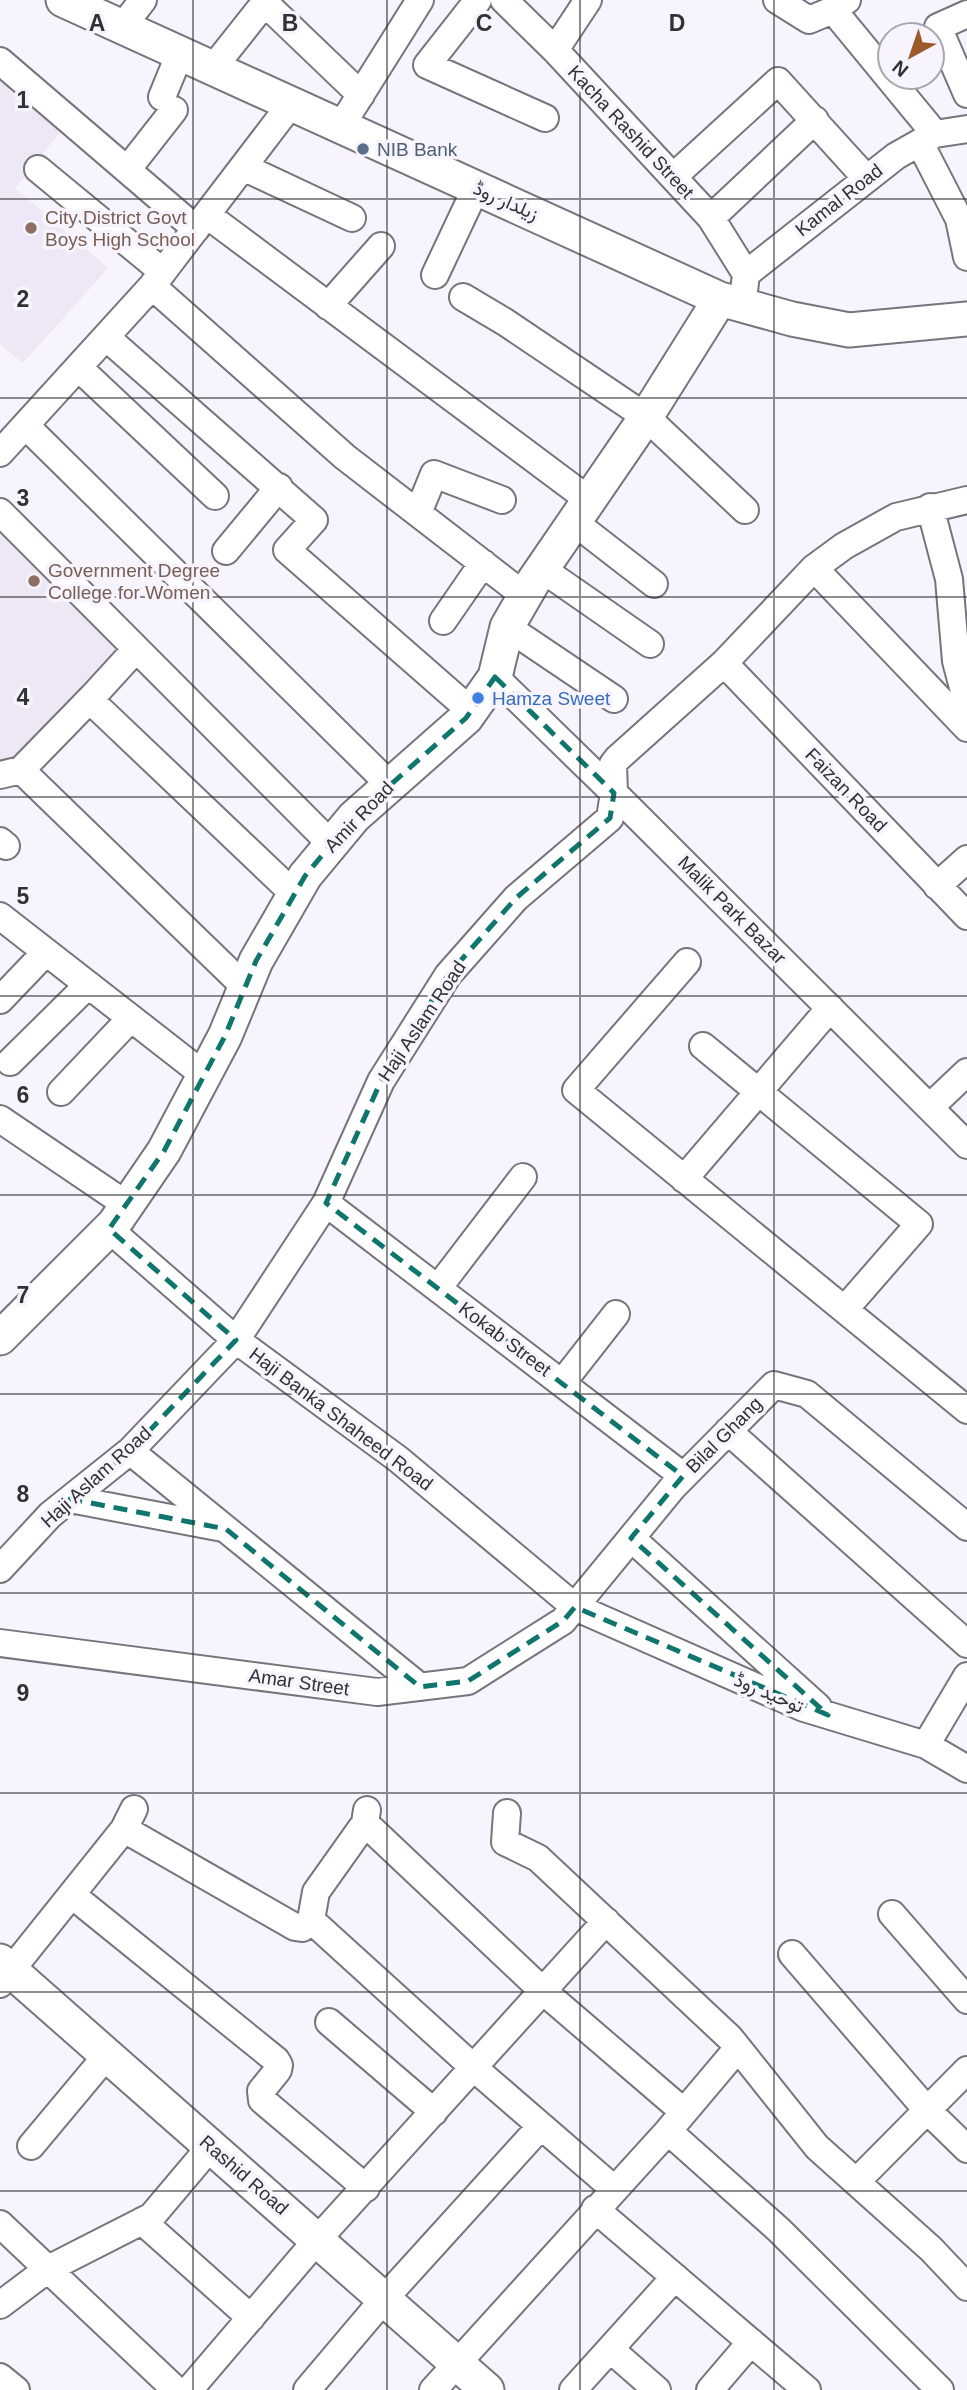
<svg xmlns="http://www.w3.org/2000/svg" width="967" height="2390" viewBox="0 0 967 2390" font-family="Helvetica,Vazirmatn,sans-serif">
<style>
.built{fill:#ede7f6}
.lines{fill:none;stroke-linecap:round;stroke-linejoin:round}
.minor-casing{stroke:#77747c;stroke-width:30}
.major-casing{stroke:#77747c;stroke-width:37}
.minor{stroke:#fff;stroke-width:26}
.major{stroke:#fff;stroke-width:33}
.marked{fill:none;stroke:#0f766e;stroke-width:5;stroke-dasharray:14 9;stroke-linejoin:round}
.grid{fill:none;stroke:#323134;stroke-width:2;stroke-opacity:0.55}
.service-dot{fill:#5c6f8a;stroke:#f7f4fd;stroke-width:2.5}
.education-dot{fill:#8d6e63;stroke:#f7f4fd;stroke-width:2.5}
.shop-dot{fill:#3f7fe0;stroke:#f7f4fd;stroke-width:2.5}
.labels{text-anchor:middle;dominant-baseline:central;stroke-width:7;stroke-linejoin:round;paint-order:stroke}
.street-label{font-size:19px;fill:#323134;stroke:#f7f4fd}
.service-label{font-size:19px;fill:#4e5e75;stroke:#f7f4fd;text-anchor:start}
.education-label{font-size:19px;fill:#785e54;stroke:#f7f4fd;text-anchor:start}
.shop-label{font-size:19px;fill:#366cbe;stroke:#f7f4fd;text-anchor:start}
.grid-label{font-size:23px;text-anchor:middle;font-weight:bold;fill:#323134;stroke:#f7f4fd;stroke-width:7;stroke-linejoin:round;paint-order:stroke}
</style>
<rect width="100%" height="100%" fill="#f7f4fd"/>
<path class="built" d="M 0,63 L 67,123 L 15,188 L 108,268 L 23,363 L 0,344 Z
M 0,512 L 136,649 L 0,775 Z"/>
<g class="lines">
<g class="minor-casing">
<path id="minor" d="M 478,0 L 427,65 L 545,118
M 504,0 L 555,50 L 711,218 L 746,274
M 777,0 L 809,20 L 833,10
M 847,0 L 833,10 L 935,134
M 265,3 L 361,95
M 967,14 L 938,27 L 967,94
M 122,27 L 143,0
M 555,50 L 588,0
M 0,61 L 196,229
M 213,68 L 267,0
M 162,97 L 180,53
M 341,126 L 420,0
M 920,143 L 959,219 L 967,257
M 243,167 L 352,218
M 38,169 L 163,272
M 127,170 L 174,110
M 673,177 L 778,81 L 866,178
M 207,215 L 589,500
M 711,218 L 815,120
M 435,275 L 476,188
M 152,286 L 345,457 L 525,596
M 744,291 L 746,274 L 896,156 L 935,134 L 967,129
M 463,297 L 505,322 L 646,417 L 745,510
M 328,306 L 381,246
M 107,338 L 314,520 L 287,550 L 471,711
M 79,368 L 215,496
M 26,426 L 390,785
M 0,453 L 152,286 L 291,104
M 930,507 L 949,579 L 956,661 L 967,703
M 0,512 L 331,844
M 418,513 L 434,474 L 502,500
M 574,522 L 654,584
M 226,551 L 279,487
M 814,568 L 967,728
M 542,569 L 650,644
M 443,621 L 483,563
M 507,627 L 614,699
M 724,663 L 967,916
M 495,677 L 614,793 L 967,1145
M 90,700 L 294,894
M 21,770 L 245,987
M 0,775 L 21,770 L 94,695 L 136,649
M 0,841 L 6,846
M 937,886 L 967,859
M 0,916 L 204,1075
M 687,962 L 576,1090 L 967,1410
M 0,1000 L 46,952
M 703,1046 L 919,1224 L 845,1309
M 10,1062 L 88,985
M 61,1092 L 131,1018
M 930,1107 L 967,1072
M 0,1119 L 127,1205
M 684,1179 L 830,1008
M 326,1203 L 683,1476
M 109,1229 L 236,1340 L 398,1459 L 575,1607 L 804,1708 L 926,1745 L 967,1769
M 438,1288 L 523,1177
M 562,1383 L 616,1314
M 728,1431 L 967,1644
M 130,1451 L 420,1687
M 70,1499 L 223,1528
M 631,1538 L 818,1707
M 0,1569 L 50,1515 L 130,1451 L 236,1340 L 326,1203 L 381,1081 L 448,975 L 516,898 L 610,818 L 614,793 L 613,764 L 617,759 L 724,663 L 814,568 L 844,546 L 896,517 L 967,500
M 0,1643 L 377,1692 L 468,1681 L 563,1621 L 673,1487 L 774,1385 L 807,1394 L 967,1527
M 926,1745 L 967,1676
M 134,1809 L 124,1829 L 295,1927 L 302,1928 L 311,1920 L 316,1892 L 365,1823 L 367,1810
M 507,1813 L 505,1842 L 538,1858 L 730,2038 L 817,2147 L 931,2249 L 967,2287
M 365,1823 L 543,1991 L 684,2112
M 72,1895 L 276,2060 L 279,2065 L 278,2070 L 261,2091 L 262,2100 L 366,2188
M 892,1914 L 967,2000
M 311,1920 L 474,2068 L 614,2189
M 792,1954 L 927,2110 L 967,2149
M 0,1984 L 124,1829
M 329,2022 L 434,2112
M 668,2131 L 779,2230 L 940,2390
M 31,2146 L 107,2055
M 856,2182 L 967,2070
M 595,2209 L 807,2390
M 142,2221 L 251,2318
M 0,2224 L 176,2390
M 0,2305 L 48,2269 L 152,2216 L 211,2146
M 610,2349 L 657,2390
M 0,2377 L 16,2390
M 189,2390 L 317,2240 L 606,1921
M 307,2390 L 384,2299 L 541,2126
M 433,2390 L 668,2131 L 738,2048
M 573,2390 L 675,2277
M 710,2390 L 751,2342"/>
</g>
<g class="major-casing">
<path id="major" d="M 63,0 L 720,299 L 792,319 L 849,330 L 967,319
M 0,1338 L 114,1224 L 164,1151 L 225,1036 L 256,961 L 305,876 L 354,817 L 466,718 L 495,677 L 507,627 L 533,582 L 646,417 L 720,299
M 0,1961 L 487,2390"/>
</g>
<use href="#minor" class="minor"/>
<use href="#major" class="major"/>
</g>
<path class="marked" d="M 495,677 L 614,793 L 610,818 L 516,898 L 448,975 L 381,1081 L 326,1203 L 683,1476 L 631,1538 L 828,1715 L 575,1607 L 563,1621 L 468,1681 L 420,1687 L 226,1529 L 70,1499 L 130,1451 L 236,1340 L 109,1229 L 164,1151 L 225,1036 L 256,961 L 305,876 L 354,817 L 466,718 Z"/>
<path class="grid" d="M 193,0 L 193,2390M 387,0 L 387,2390M 580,0 L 580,2390M 774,0 L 774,2390M 0,199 L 967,199M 0,398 L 967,398M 0,597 L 967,597M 0,797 L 967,797M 0,996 L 967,996M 0,1195 L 967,1195M 0,1394 L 967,1394M 0,1593 L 967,1593M 0,1793 L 967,1793M 0,1992 L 967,1992M 0,2191 L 967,2191"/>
<circle class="service-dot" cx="363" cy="149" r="7"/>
<g class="education-dot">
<circle cx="31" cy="228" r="7"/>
<circle cx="34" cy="581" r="7"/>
</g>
<circle class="shop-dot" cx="478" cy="698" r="7"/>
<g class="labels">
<g class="street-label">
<text transform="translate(631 132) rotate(47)">Kacha Rashid Street</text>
<text transform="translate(839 200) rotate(-38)">Kamal Road</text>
<text transform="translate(506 201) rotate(24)">زیلدار روڈ</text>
<text transform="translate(846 790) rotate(46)">Faizan Road</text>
<text transform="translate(359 817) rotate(-46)">Amir Road</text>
<text transform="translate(732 910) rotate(45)">Malik Park Bazar</text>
<text transform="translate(422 1021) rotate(-56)">Haji Aslam Road</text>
<text transform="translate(505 1339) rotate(37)">Kokab Street</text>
<text transform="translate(341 1419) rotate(37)">Haji Banka Shaheed Road</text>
<text transform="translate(724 1435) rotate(-45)">Bilal Ghang</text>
<text transform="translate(96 1477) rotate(-42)">Haji Aslam Road</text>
<text transform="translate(299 1682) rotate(8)">Amar Street</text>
<text transform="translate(769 1693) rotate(23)">توحید روڈ</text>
<text transform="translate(244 2175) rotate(41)">Rashid Road</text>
</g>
<g class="service-label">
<text x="377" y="149">NIB Bank</text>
</g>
<g class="education-label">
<text x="45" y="217">City District Govt<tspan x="45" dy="22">Boys High School</tspan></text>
<text x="48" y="570">Government Degree<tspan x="48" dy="22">College for Women</tspan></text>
</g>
<g class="shop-label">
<text x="492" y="698">Hamza Sweet</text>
</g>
</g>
<g class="grid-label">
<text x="97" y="31">A</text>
<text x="290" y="31">B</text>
<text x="484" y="31">C</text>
<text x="677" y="31">D</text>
<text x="23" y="108">1</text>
<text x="23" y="307">2</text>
<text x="23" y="506">3</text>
<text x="23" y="705">4</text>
<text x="23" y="904">5</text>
<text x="23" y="1103">6</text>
<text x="23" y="1303">7</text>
<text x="23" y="1502">8</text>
<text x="23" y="1701">9</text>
</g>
<g transform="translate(911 56) rotate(220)"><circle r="33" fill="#f7f4fd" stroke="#a8a6ad" stroke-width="2"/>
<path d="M0-5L12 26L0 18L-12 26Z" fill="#9c5a29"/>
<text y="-10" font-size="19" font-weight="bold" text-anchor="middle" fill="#323134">N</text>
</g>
</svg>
